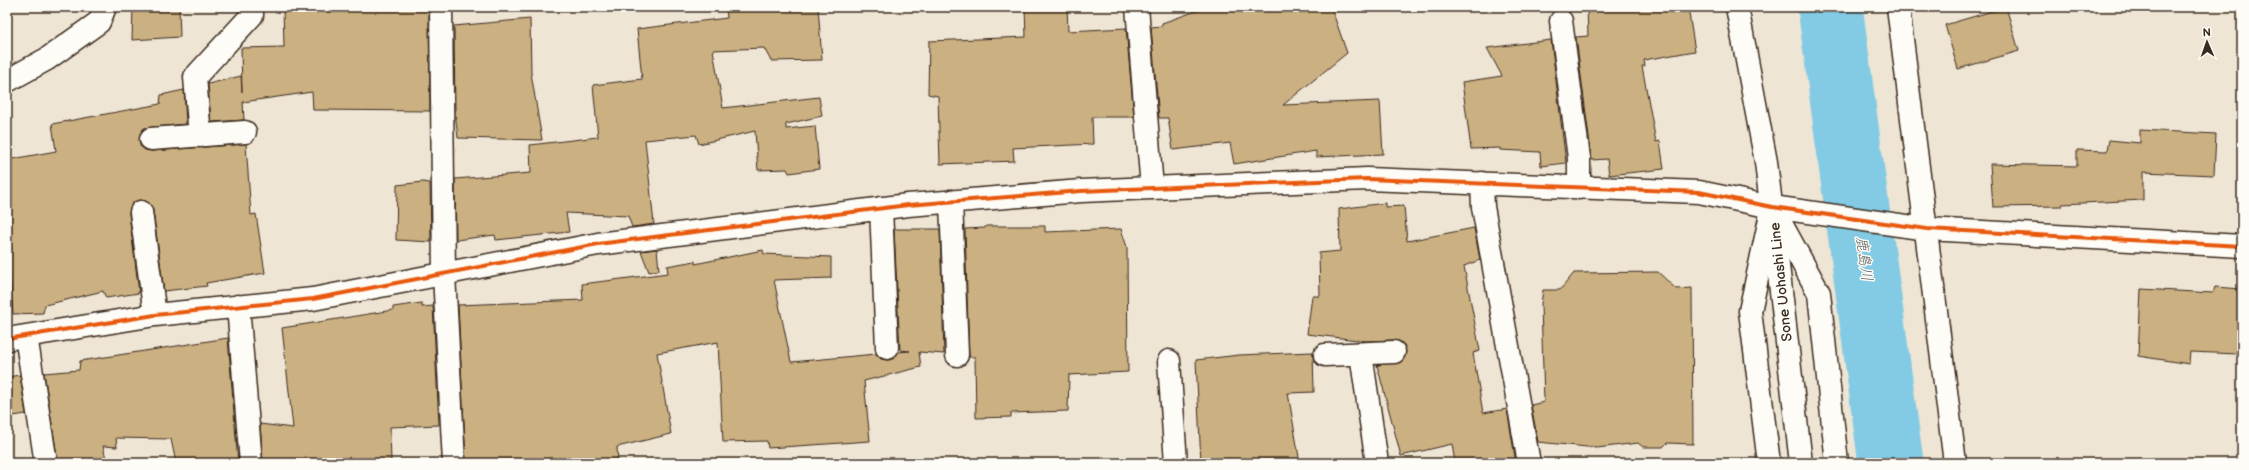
<svg xmlns="http://www.w3.org/2000/svg" width="2249" height="470" viewBox="0 0 2249 470" font-family="'Balsamiq Sans','Klee One',sans-serif">
<style>
.lines{fill:none;stroke-linecap:round;stroke-linejoin:round}
.river{stroke:#83cbe4;stroke-width:65}
.building{fill:#cbb081;stroke:#3b2a1e}
.minor-casing{stroke:#3b2a1e;stroke-width:25}
.secondary-casing{stroke:#3b2a1e;stroke-width:25}
.minor{stroke:#fdfcf7;stroke-width:22}
.secondary{stroke:#fdfcf7;stroke-width:22}
.cycleway-casing{stroke:#fdfcf7;stroke-width:6}
.cycleway{stroke:#e8590c;stroke-width:4}
.labels{text-anchor:middle;dominant-baseline:central;stroke-width:3;stroke-linejoin:round;paint-order:stroke}
.street-label{font-size:14px;fill:#3b2a1e;stroke:#fdfcf7}
.water-label{font-size:15px;font-style:italic;fill:#515a59;stroke:#fdfcf7}
</style>
<rect width="100%" height="100%" fill="#eee5d4"/>
<filter id="ink" filterUnits="userSpaceOnUse"><feTurbulence type="fractalNoise" baseFrequency=".025" numOctaves="2"/><feDisplacementMap in="SourceGraphic" scale="8" xChannelSelector="R" yChannelSelector="G"/><feConvolveMatrix kernelMatrix="1 2 1 2 8 2 1 2 1" color-interpolation-filters="sRGB"/></filter>
<g filter="url(#ink)">
<g class="lines">
<path class="river" d="M 1830,7 L 1891,463"/>
</g>
<path class="building" d="M 133,7 L 179,7 L 180,37 L 132,40 Z
M 283,7 L 429,7 L 430,111 L 313,110 L 312,92 L 243,102 L 244,120 L 211,122 L 208,84 L 241,76 L 242,92 L 241,48 L 284,47 Z
M 726,7 L 818,7 L 822,60 L 771,61 L 764,48 L 713,50 L 723,108 L 819,97 L 822,116 L 786,124 L 786,129 L 815,126 L 819,169 L 789,173 L 787,169 L 758,170 L 755,131 L 699,144 L 696,135 L 645,140 L 654,224 L 632,227 L 628,216 L 566,213 L 569,232 L 496,240 L 495,235 L 456,240 L 455,179 L 531,173 L 530,145 L 598,137 L 593,85 L 642,79 L 637,29 L 727,18 Z
M 1025,7 L 1067,7 L 1068,31 L 1126,28 L 1134,117 L 1092,117 L 1093,144 L 1013,148 L 1014,161 L 940,164 L 938,96 L 928,94 L 929,41 L 1026,37 Z
M 1208,7 L 1331,7 L 1347,53 L 1283,105 L 1380,101 L 1383,154 L 1316,157 L 1316,151 L 1234,164 L 1230,143 L 1173,150 L 1168,118 L 1159,118 L 1151,27 L 1162,26 L 1162,23 Z
M 1587,7 L 1688,7 L 1695,51 L 1644,60 L 1645,66 L 1642,66 L 1656,142 L 1660,141 L 1664,169 L 1609,175 L 1607,159 L 1592,160 L 1576,37 L 1588,36 Z
M 2006,7 L 2019,51 L 1958,69 L 1945,25 Z
M 530,19 L 531,73 L 542,140 L 458,138 L 455,112 L 454,26 Z
M 1551,40 L 1566,163 L 1541,166 L 1540,152 L 1500,150 L 1500,148 L 1471,149 L 1462,82 L 1502,76 L 1487,48 Z
M 184,90 L 186,124 L 144,128 L 140,134 L 140,146 L 145,150 L 152,151 L 246,144 L 251,215 L 256,214 L 265,273 L 206,283 L 207,286 L 164,291 L 153,210 L 146,201 L 139,200 L 130,207 L 129,214 L 139,293 L 106,298 L 103,291 L 45,305 L 43,313 L 13,314 L 7,241 L 7,160 L 56,151 L 52,124 L 160,104 L 161,95 Z
M 2140,130 L 2216,134 L 2214,175 L 2143,172 L 2143,200 L 2062,204 L 2062,206 L 1993,207 L 1990,164 L 2077,166 L 2077,150 L 2107,151 L 2109,140 L 2140,143 Z
M 423,182 L 430,183 L 431,242 L 396,240 L 397,185 Z
M 1385,203 L 1385,207 L 1404,206 L 1407,241 L 1474,228 L 1480,260 L 1464,266 L 1480,351 L 1473,353 L 1483,413 L 1507,409 L 1516,463 L 1455,463 L 1452,444 L 1401,456 L 1377,365 L 1401,362 L 1406,352 L 1404,345 L 1394,340 L 1366,341 L 1307,334 L 1312,296 L 1320,296 L 1319,253 L 1340,251 L 1339,209 Z
M 986,226 L 1045,226 L 1045,232 L 1121,229 L 1127,247 L 1128,372 L 1069,375 L 1068,411 L 1011,413 L 1011,417 L 976,418 L 975,357 L 969,357 L 965,229 L 985,228 Z
M 894,229 L 940,229 L 944,354 L 919,352 L 921,367 L 864,381 L 870,441 L 768,448 L 767,441 L 723,442 L 718,342 L 657,353 L 671,434 L 617,447 L 618,463 L 466,463 L 458,305 L 583,300 L 582,284 L 668,273 L 667,266 L 695,261 L 695,264 L 763,250 L 764,254 L 831,257 L 831,278 L 774,280 L 791,362 L 876,354 L 881,359 L 888,360 L 894,358 L 898,352 L 910,351 L 900,350 Z
M 657,249 L 659,270 L 649,272 L 641,251 Z
M 1658,272 L 1676,289 L 1692,288 L 1693,444 L 1667,443 L 1663,447 L 1643,447 L 1638,443 L 1597,448 L 1538,442 L 1531,405 L 1544,402 L 1541,304 L 1543,290 L 1560,290 L 1574,273 Z
M 2215,287 L 2242,289 L 2242,314 L 2237,354 L 2190,352 L 2189,364 L 2138,356 L 2141,289 L 2213,293 Z
M 422,303 L 422,307 L 433,306 L 439,425 L 390,427 L 391,463 L 263,463 L 260,424 L 293,428 L 282,328 L 393,310 L 393,307 Z
M 228,338 L 238,463 L 176,463 L 171,439 L 116,438 L 117,447 L 103,446 L 107,463 L 58,463 L 44,373 L 79,370 L 80,361 Z
M 1313,352 L 1314,392 L 1288,393 L 1300,463 L 1201,463 L 1196,360 L 1239,355 Z
M 20,375 L 26,414 L 7,417 L 7,377 Z"/>
<g class="lines">
<g class="minor-casing">
<path id="minor" d="M 441,7 L 444,274 L 454,463
M 1137,7 L 1152,188
M 1898,7 L 1955,463
M 1561,21 L 1579,158 L 1579,188
M 7,81 L 47,59 L 99,22 L 105,7
M 200,136 L 195,77 L 252,15 L 252,7
M 151,139 L 245,132
M 1482,183 L 1483,207 L 1529,463
M 951,201 L 957,355
M 1772,207 L 1819,293 L 1837,463
M 881,208 L 887,348
M 141,212 L 155,315
M 238,306 L 251,463
M 26,336 L 46,463
M 7,339 L 155,315 L 313,299 L 598,244 L 908,205 L 1081,191 L 1152,188 L 1367,179 L 1699,192 L 1772,207 L 1927,229 L 2242,246
M 1361,354 L 1377,463
M 1325,355 L 1394,352
M 1169,361 L 1176,463
M 1769,463 L 1750,311 L 1771,214"/>
</g>
<g class="secondary-casing">
<path id="secondary" d="M 1737,7 L 1766,162 L 1801,463"/>
</g>
<use href="#minor" class="minor"/>
<use href="#secondary" class="secondary"/>
<g class="cycleway-casing">
<path id="cycleway" d="M 7,339 L 155,315 L 313,299 L 598,244 L 908,205 L 1081,191 L 1152,188 L 1367,179 L 1699,192 L 1772,207 L 1927,229 L 2242,246"/>
</g>
<use href="#cycleway" class="cycleway"/>
</g>
</g>
<g class="labels">
<g class="street-label">
<text transform="translate(1781 282) rotate(-96)">Sone Uohashi Line</text>
</g>
<g class="water-label">
<text transform="translate(1864 259) rotate(82)">鹿島川</text>
</g>
</g>
<rect width="2249" height="470" fill="none" stroke="#fdfcf7" stroke-width="24"/>
<rect x="12" y="12" width="2225" height="446" fill="none" stroke="#3b2a1e" stroke-width="1.5" filter="url(#ink)"/>
<g transform="translate(2207 42) rotate(358)" stroke="#fdfcf7" stroke-width="3" paint-order="stroke">
<path d="M0-3L7 15L0 10L-7 15Z" fill="#3b2a1e"/>
<text y="-6" font-size="11" font-weight="bold" text-anchor="middle" fill="#3b2a1e">N</text>
</g>
</svg>
